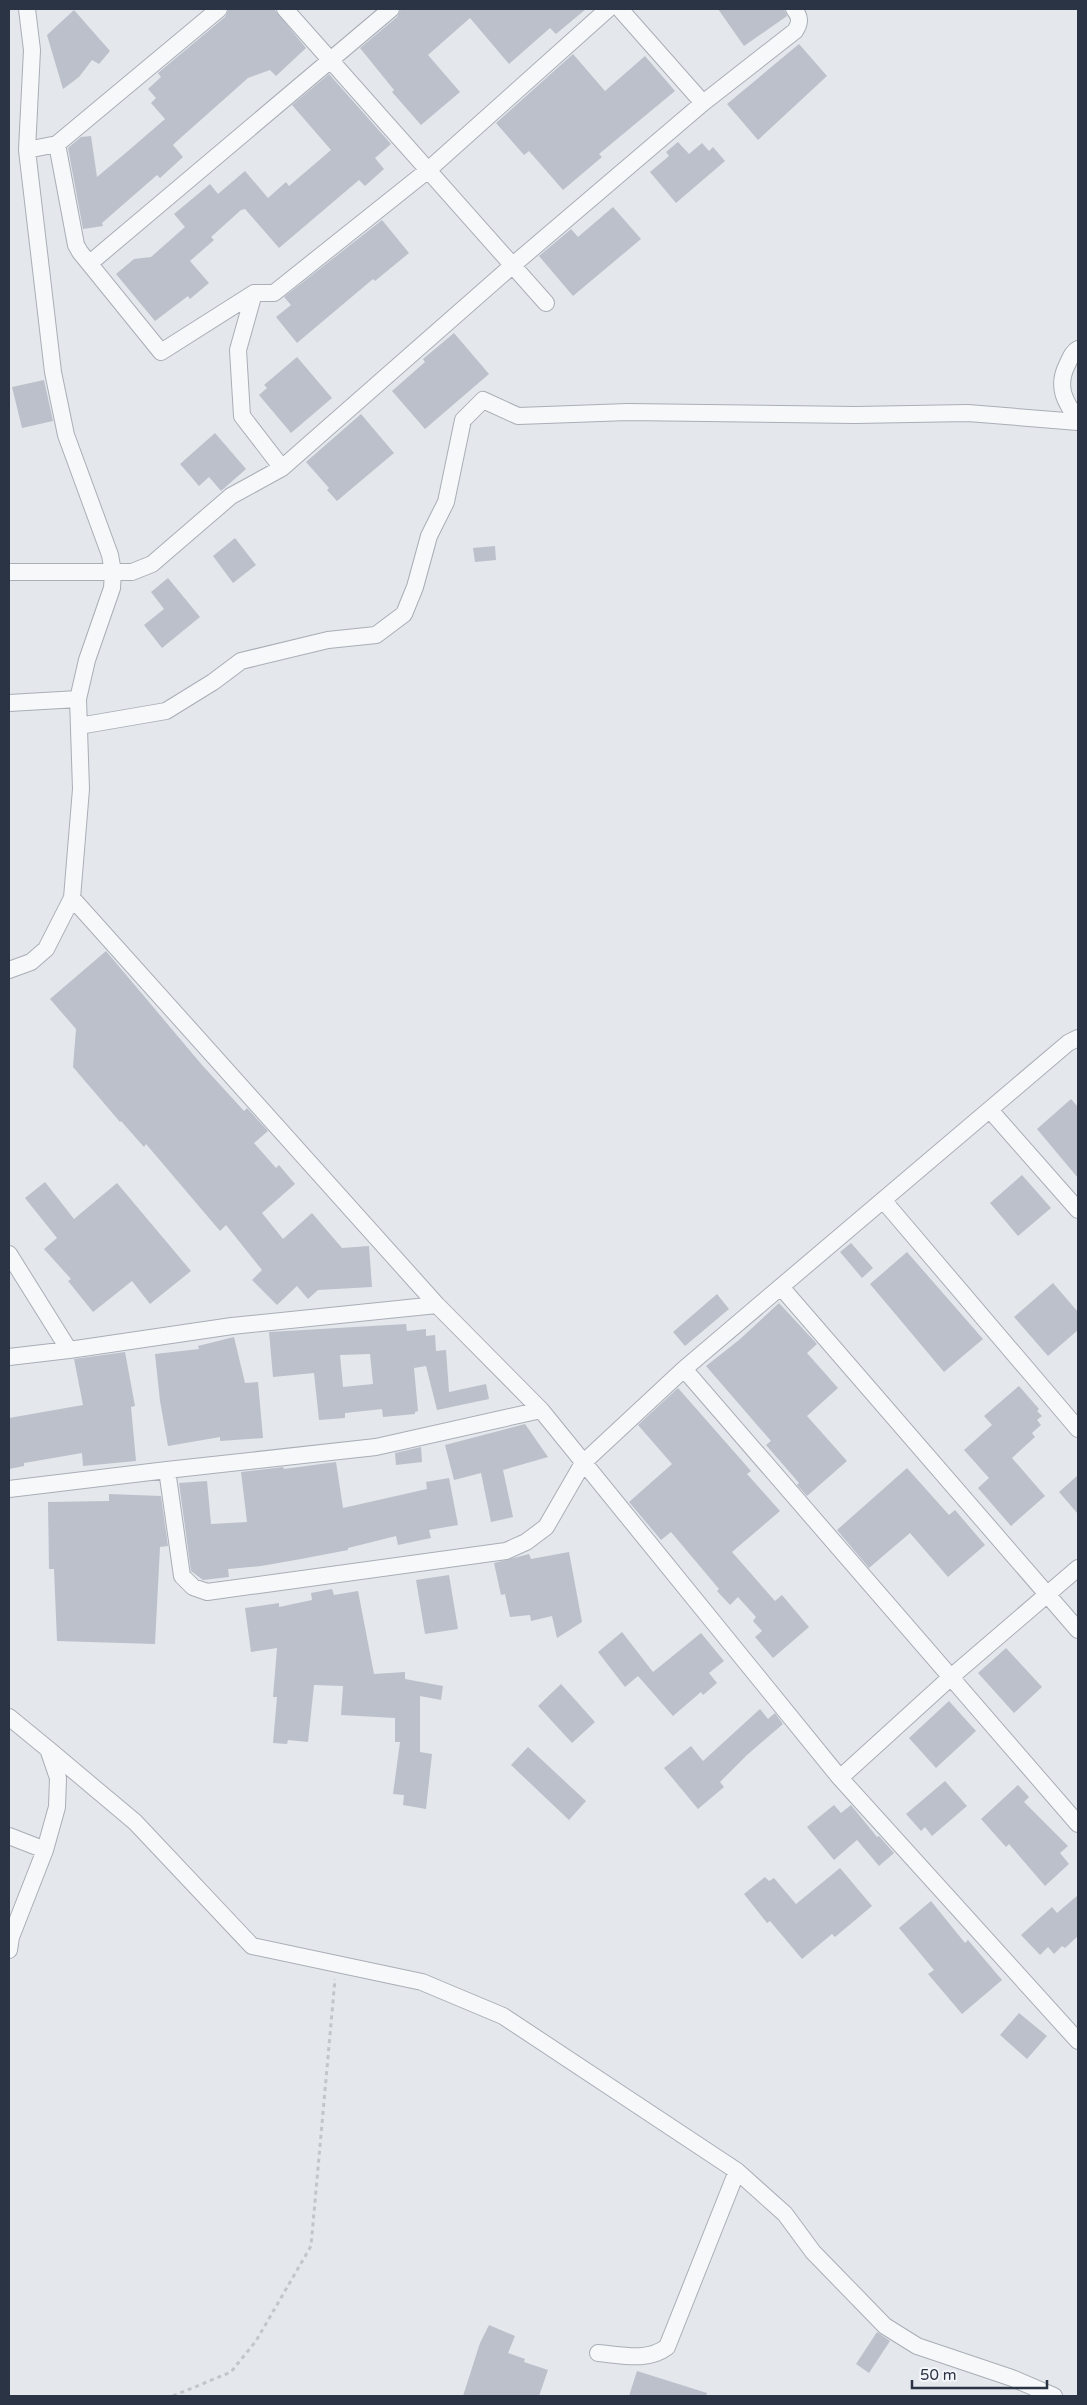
<svg xmlns="http://www.w3.org/2000/svg" width="1087" height="2405" viewBox="0 0 1087 2405" font-family="'Varela Round',sans-serif">
<style>
.building{fill:#bbc0ca;fill-rule:evenodd}
.lines{fill:none;stroke-linecap:round;stroke-linejoin:round}
.minor-casing{stroke:#a9aeb7;stroke-width:18}
.path{stroke:#c2c5cb;stroke-width:3;stroke-dasharray:4 4;stroke-linecap:butt}
.minor{stroke:#f7f8fa;stroke-width:16}
</style>
<rect width="100%" height="100%" fill="#e4e7ec"/>
<path class="building" d="M 229,9 L 274,9 L 306,48 L 276,76 L 270,70 L 248,78 L 176,142 L 173,145 L 183,157 L 160,178 L 157,175 L 102,223 L 103,226 L 83,229 L 68,148 L 81,137 L 91,136 L 97,177 L 128,151 L 165,119 L 151,103 L 156,98 L 148,89 L 161,77 L 158,73 L 225,17 Z
M 401,9 L 586,9 L 556,34 L 550,28 L 509,64 L 470,18 L 428,55 L 460,92 L 421,125 L 392,92 L 394,90 L 360,48 L 397,17 Z
M 718,9 L 784,9 L 787,16 L 744,46 Z
M 74,10 L 110,51 L 99,64 L 92,60 L 79,77 L 63,89 L 47,35 Z
M 799,44 L 827,76 L 758,140 L 727,104 Z
M 573,54 L 605,91 L 645,56 L 675,91 L 599,154 L 602,157 L 563,190 L 529,151 L 524,155 L 496,123 Z
M 329,74 L 391,144 L 375,158 L 384,169 L 365,186 L 359,180 L 279,248 L 245,209 L 241,210 L 211,237 L 214,240 L 190,261 L 209,283 L 190,299 L 188,296 L 155,321 L 116,274 L 134,259 L 151,257 L 185,227 L 174,214 L 210,184 L 218,194 L 245,171 L 268,198 L 286,182 L 289,186 L 331,150 L 292,105 Z
M 678,142 L 689,154 L 702,143 L 709,151 L 713,147 L 725,161 L 676,203 L 650,172 L 669,156 L 666,152 Z
M 613,207 L 641,239 L 573,296 L 539,256 L 571,229 L 578,237 Z
M 382,220 L 409,253 L 375,281 L 373,279 L 297,343 L 276,317 L 291,305 L 284,297 Z
M 454,333 L 489,374 L 425,429 L 392,391 L 425,362 L 423,359 Z
M 297,357 L 332,398 L 291,433 L 259,395 L 267,388 L 264,385 Z
M 44,380 L 53,421 L 22,428 L 12,387 Z
M 361,414 L 394,453 L 337,501 L 327,490 L 329,488 L 306,462 Z
M 215,433 L 246,469 L 221,491 L 209,477 L 199,486 L 180,464 Z
M 235,538 L 256,565 L 233,583 L 213,556 Z
M 495,546 L 496,560 L 475,562 L 473,548 Z
M 168,578 L 200,617 L 162,648 L 144,625 L 164,609 L 151,592 Z
M 106,951 L 202,1065 L 244,1111 L 247,1108 L 268,1131 L 254,1143 L 276,1168 L 279,1165 L 295,1184 L 262,1213 L 283,1239 L 312,1213 L 342,1248 L 369,1246 L 372,1287 L 318,1290 L 308,1299 L 297,1286 L 277,1305 L 252,1280 L 262,1270 L 226,1225 L 220,1231 L 146,1144 L 144,1147 L 121,1121 L 120,1122 L 73,1067 L 76,1029 L 50,999 Z
M 1071,1099 L 1078,1107 L 1078,1178 L 1037,1129 Z
M 1022,1175 L 1051,1208 L 1018,1236 L 990,1203 Z
M 45,1182 L 74,1219 L 117,1183 L 191,1271 L 150,1304 L 132,1281 L 93,1312 L 68,1281 L 71,1279 L 44,1249 L 57,1238 L 25,1198 Z
M 851,1243 L 873,1268 L 862,1278 L 840,1252 Z
M 907,1252 L 983,1339 L 944,1372 L 870,1284 Z
M 1053,1283 L 1078,1312 L 1078,1330 L 1048,1356 L 1014,1317 Z
M 717,1294 L 729,1309 L 685,1346 L 673,1332 Z
M 779,1303 L 817,1344 L 807,1353 L 838,1388 L 807,1416 L 847,1461 L 807,1496 L 797,1485 L 799,1483 L 766,1445 L 771,1441 L 706,1366 L 739,1340 Z
M 406,1324 L 407,1331 L 426,1329 L 426,1336 L 435,1335 L 436,1351 L 446,1350 L 449,1392 L 486,1384 L 489,1399 L 437,1410 L 426,1366 L 414,1368 L 418,1411 L 415,1412 L 415,1414 L 383,1417 L 382,1409 L 345,1413 L 345,1418 L 319,1420 L 314,1373 L 273,1377 L 269,1332 ZM 370,1354 L 373,1384 L 343,1387 L 340,1355 Z
M 234,1337 L 245,1383 L 258,1382 L 263,1438 L 220,1441 L 220,1437 L 168,1446 L 160,1401 L 155,1354 L 199,1349 L 198,1346 Z
M 125,1352 L 135,1406 L 131,1407 L 136,1461 L 83,1466 L 82,1453 L 24,1463 L 24,1466 L 9,1469 L 9,1418 L 83,1405 L 74,1359 Z
M 1019,1386 L 1039,1409 L 1037,1411 L 1042,1416 L 1037,1420 L 1041,1425 L 1032,1433 L 1035,1437 L 1012,1458 L 1045,1496 L 1011,1526 L 978,1488 L 989,1478 L 964,1450 L 992,1425 L 984,1416 Z
M 678,1388 L 751,1471 L 747,1474 L 780,1511 L 732,1552 L 775,1601 L 782,1595 L 809,1627 L 773,1658 L 755,1637 L 762,1631 L 753,1621 L 756,1617 L 738,1597 L 730,1605 L 717,1591 L 719,1589 L 671,1532 L 661,1540 L 629,1502 L 672,1464 L 638,1425 Z
M 525,1424 L 548,1457 L 503,1470 L 513,1517 L 491,1522 L 481,1473 L 454,1480 L 445,1445 Z
M 421,1447 L 422,1462 L 396,1465 L 395,1453 Z
M 336,1462 L 343,1508 L 427,1489 L 426,1482 L 449,1478 L 458,1525 L 429,1530 L 431,1538 L 398,1545 L 396,1536 L 348,1548 L 348,1550 L 301,1559 L 261,1566 L 228,1569 L 229,1577 L 203,1580 L 191,1571 L 179,1483 L 207,1481 L 211,1524 L 247,1522 L 241,1472 L 283,1467 L 284,1469 Z
M 907,1468 L 949,1515 L 955,1510 L 985,1545 L 948,1577 L 910,1533 L 869,1568 L 837,1530 Z
M 1078,1475 L 1078,1514 L 1059,1492 Z
M 109,1494 L 161,1496 L 168,1546 L 160,1547 L 155,1644 L 57,1641 L 54,1569 L 49,1569 L 48,1502 L 109,1501 Z
M 569,1552 L 582,1622 L 557,1638 L 552,1616 L 531,1621 L 530,1615 L 510,1617 L 505,1594 L 501,1595 L 494,1563 L 529,1554 L 531,1559 Z
M 449,1575 L 458,1629 L 425,1634 L 416,1580 Z
M 332,1589 L 334,1595 L 358,1591 L 374,1674 L 405,1672 L 405,1679 L 443,1686 L 441,1700 L 420,1696 L 420,1752 L 432,1754 L 426,1809 L 403,1805 L 404,1795 L 393,1794 L 400,1742 L 395,1742 L 395,1718 L 341,1715 L 343,1686 L 314,1685 L 308,1742 L 288,1740 L 287,1744 L 273,1743 L 277,1697 L 273,1697 L 277,1648 L 251,1652 L 245,1608 L 279,1603 L 279,1607 L 312,1600 L 311,1593 Z
M 622,1632 L 653,1672 L 701,1633 L 724,1661 L 709,1673 L 717,1683 L 703,1695 L 701,1692 L 673,1716 L 638,1676 L 625,1687 L 598,1652 Z
M 1006,1648 L 1042,1687 L 1014,1713 L 978,1673 Z
M 561,1684 L 595,1722 L 572,1743 L 538,1706 Z
M 949,1701 L 976,1731 L 936,1768 L 909,1738 Z
M 760,1709 L 768,1719 L 775,1713 L 783,1724 L 747,1755 L 720,1782 L 724,1787 L 698,1809 L 664,1768 L 691,1746 L 703,1761 Z
M 528,1747 L 586,1801 L 569,1820 L 511,1765 Z
M 945,1781 L 967,1806 L 932,1836 L 925,1827 L 921,1831 L 906,1814 Z
M 1018,1785 L 1029,1797 L 1024,1802 L 1068,1846 L 1060,1853 L 1069,1864 L 1045,1886 L 1009,1844 L 1006,1847 L 981,1819 Z
M 834,1805 L 841,1813 L 851,1805 L 877,1837 L 879,1836 L 894,1853 L 879,1866 L 857,1840 L 834,1860 L 807,1827 Z
M 840,1868 L 872,1906 L 835,1937 L 832,1934 L 802,1959 L 770,1921 L 767,1923 L 744,1894 L 765,1877 L 769,1881 L 774,1878 L 796,1904 Z
M 1078,1895 L 1078,1936 L 1065,1948 L 1062,1946 L 1054,1954 L 1048,1947 L 1040,1955 L 1021,1935 L 1052,1907 L 1057,1913 Z
M 931,1901 L 965,1943 L 968,1940 L 1002,1980 L 962,2014 L 928,1974 L 934,1970 L 899,1928 Z
M 1019,2013 L 1047,2036 L 1027,2059 L 1000,2035 Z
M 489,2325 L 515,2336 L 508,2353 L 525,2359 L 524,2362 L 548,2370 L 539,2396 L 463,2396 L 480,2343 Z
M 877,2332 L 890,2341 L 869,2373 L 856,2364 Z
M 637,2371 L 707,2393 L 706,2396 L 629,2396 Z"/>
<g class="lines">
<g class="minor-casing">
<path id="minor" d="M 285,9 L 546,303
M 620,9 L 703,103
M 57,144 L 76,245 L 80,252 L 161,352 L 254,293 L 274,293 L 427,171 L 608,9
M 27,150 L 57,144 L 219,9
M 90,263 L 391,9
M 254,293 L 238,350 L 242,416 L 282,468
M 1078,349 C 1072,352 1070,359 1067,365 C 1056,387 1065,402 1078,420
M 9,572 L 132,572 L 152,564 L 231,496 L 282,468 L 513,265 L 703,103 L 795,31 C 801,22 800,17 794,9
M 9,703 L 78,699
M 79,726 L 166,711 L 213,682 L 241,661 L 328,640 L 376,635 L 404,614 L 415,587 L 429,536 L 446,502 L 463,420 L 483,400 L 518,416 L 628,412 L 855,415 L 968,413 L 1078,422
M 72,898 L 437,1305 L 541,1410 L 840,1778 L 1078,2041
M 9,970 L 31,962 L 46,949 L 72,898 L 81,789 L 78,699 L 87,660 L 112,588 L 113,572 L 110,555 L 66,435 L 53,372 L 27,150 L 32,50 L 27,9
M 990,1110 L 1078,1210
M 883,1200 L 1078,1429
M 9,1254 L 69,1350
M 781,1287 L 1078,1630
M 9,1357 L 69,1350 L 232,1326 L 437,1305
M 684,1369 L 1078,1824
M 167,1470 L 376,1447 L 541,1410
M 9,1489 L 167,1470 L 182,1576 L 193,1587 L 207,1592 L 506,1551 L 526,1542 L 546,1527 L 583,1463 L 684,1369 L 1068,1043 L 1078,1038
M 9,1717 L 48,1749 L 58,1778 L 57,1807 L 45,1850 L 11,1937 L 9,1950
M 48,1749 L 135,1822 L 252,1946 L 422,1982 L 503,2016 L 737,2171 L 785,2214 L 813,2252 L 885,2326 L 917,2346 L 1012,2378 L 1054,2396
M 840,1778 L 951,1677 L 1078,1568
M 9,1836 L 45,1850
M 598,2353 C 622,2355 647,2362 667,2347 L 737,2171"/>
</g>
<path class="path" d="M 173,2396 L 231,2372 L 256,2341 L 311,2246 L 335,1979"/>
<use href="#minor" class="minor"/>
</g>
<rect width="1087" height="2405" fill="none" stroke="#2b3445" stroke-width="20"/>
<path d="M912 2380v8h135v-8" fill="none" stroke="#2b3445" stroke-width="2.5"/>
<text x="920" y="2380" font-size="15" fill="#2b3445" stroke="#f4f6f9" stroke-width="4" paint-order="stroke">50 m</text>
</svg>
